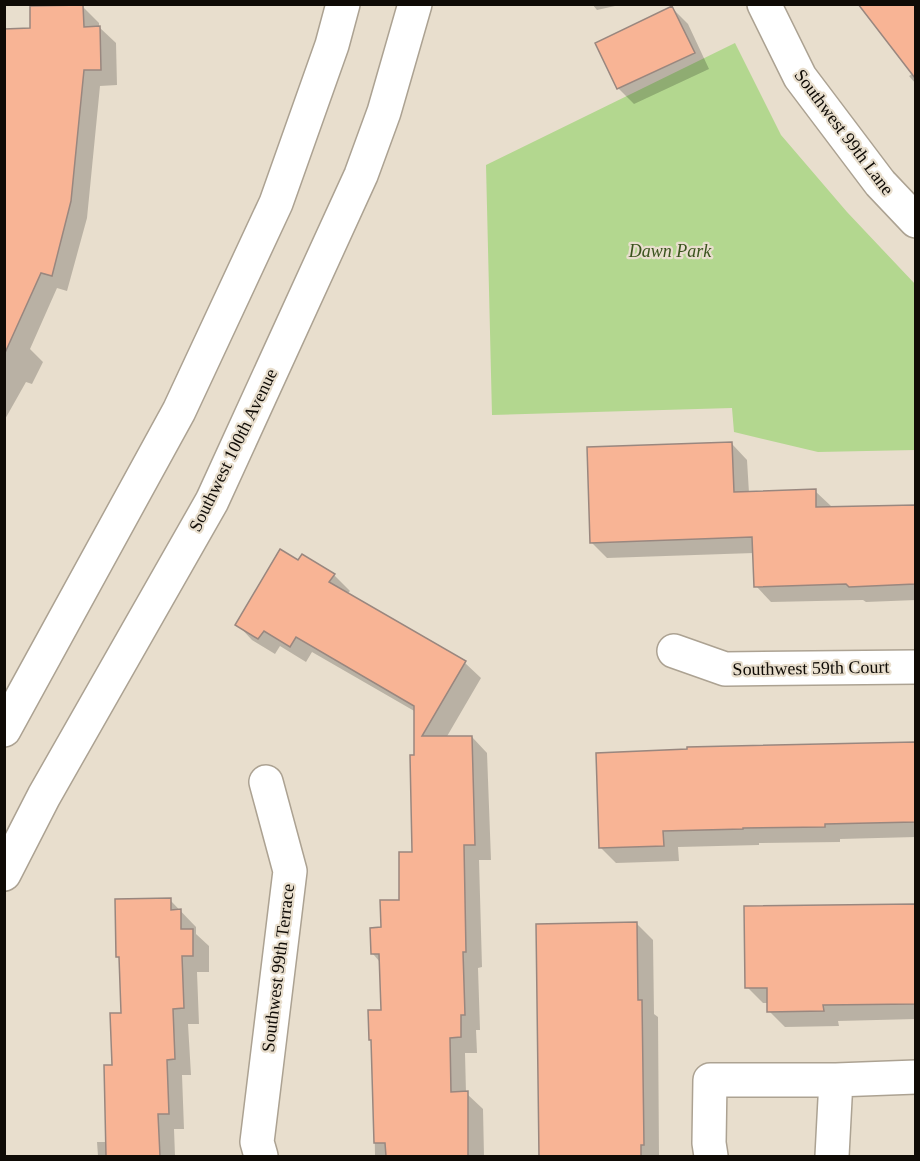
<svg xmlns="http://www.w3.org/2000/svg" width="920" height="1161" viewBox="0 0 920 1161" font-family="Georgia,serif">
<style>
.green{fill:#b3d78f}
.shadow{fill:#0003}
.building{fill:#f8b495;stroke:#99877f;stroke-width:1.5}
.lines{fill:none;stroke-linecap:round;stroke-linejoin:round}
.street-casing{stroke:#aca292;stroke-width:36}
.secondary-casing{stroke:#aca292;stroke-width:36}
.street{stroke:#fff;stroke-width:33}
.secondary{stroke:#fff;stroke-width:33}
.labels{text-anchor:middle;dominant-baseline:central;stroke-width:4.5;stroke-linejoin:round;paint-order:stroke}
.street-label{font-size:18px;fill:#0f0b06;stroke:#e8decd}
.park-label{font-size:18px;font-style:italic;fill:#3a531d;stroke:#e8decd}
</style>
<rect width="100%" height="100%" fill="#e8decd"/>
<path class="green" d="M 735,43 L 781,135 L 847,212 L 915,284 L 915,450 L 818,452 L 734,432 L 732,408 L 492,415 L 486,165 Z"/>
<path class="shadow" d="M 592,4 L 624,4 L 597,10 Z
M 861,4 L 916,4 L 916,84 L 909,76 L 914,73 Z
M 83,7 L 99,23 L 99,27 L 116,43 L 117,85 L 100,86 L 87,218 L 67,291 L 57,288 L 30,349 L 43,362 L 32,384 L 26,382 L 4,421 L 4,30 L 32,29 Z
M 672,8 L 688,24 L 709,69 L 634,104 L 618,88 L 597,43 Z
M 732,444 L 747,460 L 749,493 L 815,491 L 831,506 L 831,508 L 916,507 L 916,600 L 866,602 L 863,600 L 771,602 L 756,586 L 754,553 L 607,558 L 591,542 Z
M 298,562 L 334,575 L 350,591 L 347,594 L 465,663 L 481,678 L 446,738 L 472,737 L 487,753 L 491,860 L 479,860 L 482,967 L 478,968 L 480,1030 L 476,1030 L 477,1053 L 465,1053 L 466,1093 L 483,1109 L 484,1156 L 375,1156 L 374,1092 L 382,1012 L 380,962 L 373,954 L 383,929 L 401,901 L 413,853 L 416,712 L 312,652 L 306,662 L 280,646 L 275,654 L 252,640 L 237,624 Z
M 916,744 L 916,837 L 840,839 L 840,842 L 759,843 L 759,845 L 678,847 L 679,861 L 616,863 L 600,847 L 770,746 Z
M 170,900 L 196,927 L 196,934 L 209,946 L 209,972 L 197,972 L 199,1024 L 188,1024 L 191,1075 L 182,1075 L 184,1129 L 174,1129 L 175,1156 L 98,1156 L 97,1142 L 108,1142 L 113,1066 L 122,1014 L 121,959 L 117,956 Z
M 916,905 L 916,1019 L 838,1021 L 839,1026 L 785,1027 L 769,1011 L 769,1003 L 763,1003 L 747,987 L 745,908 Z
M 637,924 L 653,940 L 654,1014 L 658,1017 L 659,1156 L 541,1156 L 538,925 Z
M 883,1155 L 916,1155 L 916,1156 L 883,1156 Z"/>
<path class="building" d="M 858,4 L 915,4 L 915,78 Z
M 83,5 L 84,27 L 100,26 L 101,70 L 84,70 L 71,201 L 52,276 L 41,273 L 4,355 L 4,29 L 30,28 L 30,6 Z
M 672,6 L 695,53 L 617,89 L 595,43 Z
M 732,442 L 734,492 L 816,489 L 816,507 L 915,505 L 915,584 L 849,587 L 846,584 L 754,587 L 752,537 L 590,543 L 587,447 Z
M 280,549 L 298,560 L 302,554 L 335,574 L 329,582 L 466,661 L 422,736 L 472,736 L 475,845 L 464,845 L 466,952 L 463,952 L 465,1015 L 461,1015 L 461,1037 L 450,1038 L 451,1092 L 468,1091 L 468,1156 L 386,1156 L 385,1143 L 374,1143 L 371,1040 L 369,1040 L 368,1010 L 381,1010 L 379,954 L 371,954 L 370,928 L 381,927 L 380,900 L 399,900 L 399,852 L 412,852 L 410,755 L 414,755 L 414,706 L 296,637 L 290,647 L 264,631 L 258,639 L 235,625 Z
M 915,742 L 915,822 L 825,824 L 825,827 L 743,828 L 743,829 L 663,831 L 664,846 L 599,848 L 596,753 L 687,749 L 687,747 Z
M 171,898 L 171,910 L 181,909 L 181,929 L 193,929 L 193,956 L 182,956 L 184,1008 L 173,1009 L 175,1059 L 167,1060 L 169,1114 L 158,1114 L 160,1156 L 106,1156 L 104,1065 L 112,1065 L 110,1013 L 121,1013 L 119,957 L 116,957 L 115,899 Z
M 915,904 L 915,1004 L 823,1005 L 824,1011 L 767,1012 L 767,988 L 745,988 L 744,906 Z
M 637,922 L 638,1000 L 642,1000 L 644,1145 L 641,1145 L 641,1156 L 539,1156 L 536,924 Z"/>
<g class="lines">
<g class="street-casing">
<path id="street" d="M 764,4 L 800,77 L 880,183 L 916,221
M 674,651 L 725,669 L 916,667
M 261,1156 L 257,1142 L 290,871 L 266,782
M 711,1156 L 709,1143 L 710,1080 L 836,1080 L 916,1077
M 832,1156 L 836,1080"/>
</g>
<g class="secondary-casing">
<path id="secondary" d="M 4,730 L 179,411 L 276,203 L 332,45 L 343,4
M 4,874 L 44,796 L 212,501 L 361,175 L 384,112 L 415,4"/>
</g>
<use href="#street" class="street"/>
<use href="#secondary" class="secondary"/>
</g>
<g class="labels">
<g class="street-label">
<text transform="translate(844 132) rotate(53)">Southwest 99th Lane</text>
<text transform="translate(233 450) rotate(-64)">Southwest 100th Avenue</text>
<text transform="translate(811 668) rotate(-1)">Southwest 59th Court</text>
<text transform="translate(278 968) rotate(-83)">Southwest 99th Terrace</text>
</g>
<g class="park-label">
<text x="670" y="251">Dawn Park</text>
</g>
</g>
<rect width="920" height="1161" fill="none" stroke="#0f0b06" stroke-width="12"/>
</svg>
